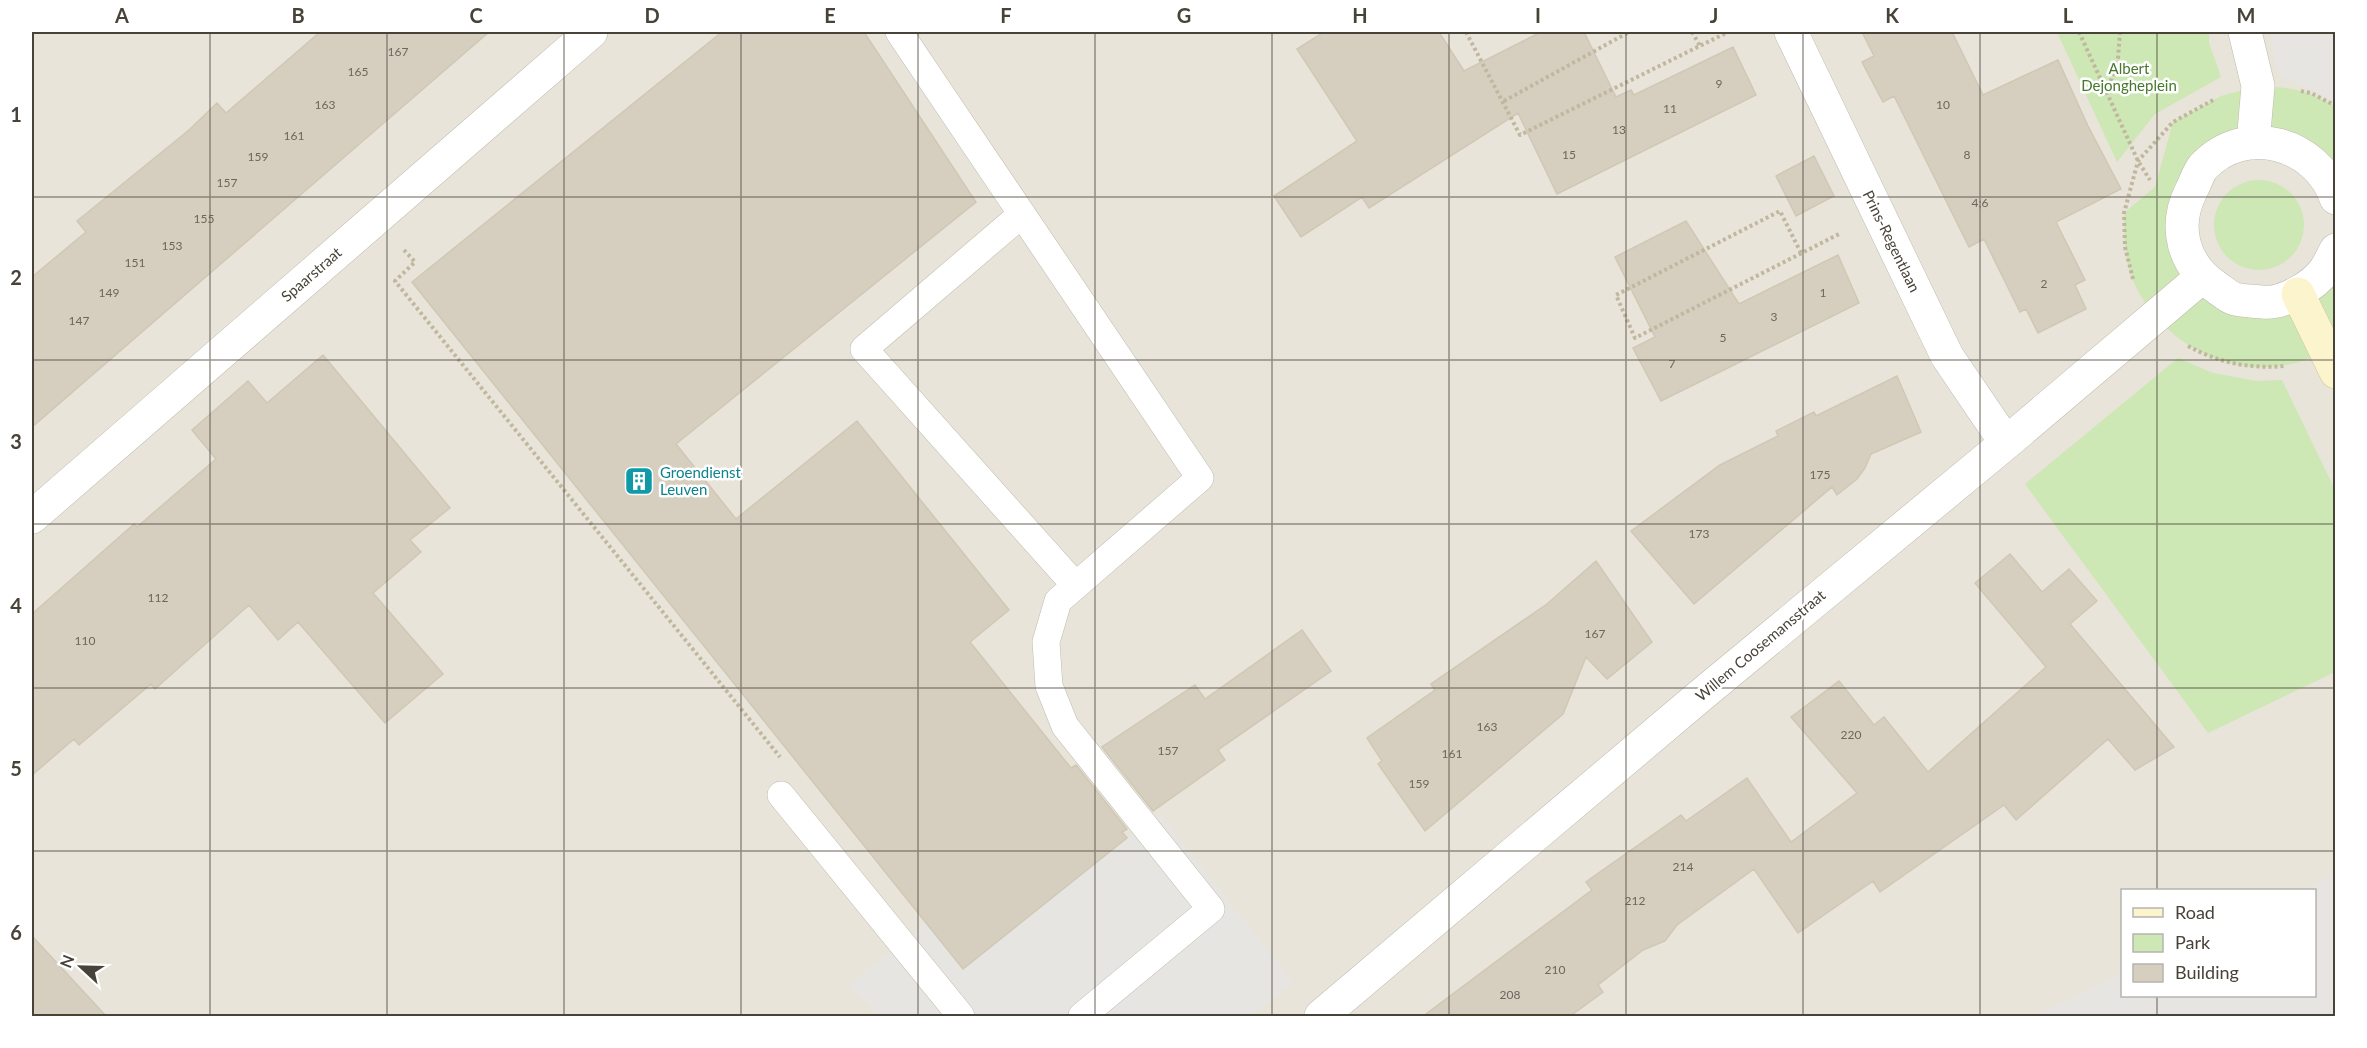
<svg xmlns="http://www.w3.org/2000/svg" width="2367" height="1048" viewBox="0 0 2367 1048" font-family="Lato,sans-serif">
<style>
.residential{fill:#e8e4d9;fill-rule:evenodd}
.green{fill:#cde7b5}
.parking{fill:#e6e5e2}
.building{fill:#d6cfc0;stroke:#d0c7b4;stroke-width:1.5}
.lines{fill:none;stroke-linecap:round;stroke-linejoin:round}
.lane-casing{stroke:#c0bbad;stroke-width:28}
.street-casing{stroke:#c0bbad;stroke-width:34}
.secondary-casing{stroke:#d2c79c;stroke-width:34}
.path{stroke:#c1b79f;stroke-width:4;stroke-dasharray:3 3;stroke-linecap:butt}
.lane{stroke:#fff;stroke-width:27}
.street{stroke:#fff;stroke-width:33}
.secondary{stroke:#fcf4cc;stroke-width:33}
.grid{fill:none;stroke:#484339;stroke-width:1.5;stroke-opacity:0.55}
.labels{text-anchor:middle;dominant-baseline:central;stroke-width:5;stroke-linejoin:round;paint-order:stroke}
.number-label{font-size:12px;fill:#6c665b}
.park-label{font-size:15px;fill:#45782d;stroke:#fff}
.street-label{font-size:15px;fill:#484339;stroke:#fff}
.culture-label{font-size:15px;fill:#0d838f;stroke:#fff;text-anchor:start}
.neatline{fill:none;stroke:#484339;stroke-width:2}
.grid-label{font-size:20px;text-anchor:middle;font-weight:bold;fill:#484339}
</style>
<rect width="100%" height="100%" fill="#f4f2ea"/>
<path class="residential" d="M 32,32 L 2335,32 L 2335,1016 L 32,1016 ZM 2122,890 L 2314,890 L 2314,996 L 2122,996 Z"/>
<path class="green" d="M 2057,32 L 2209,32 L 2209,43 L 2221,77 L 2155,114 L 2117,162 Z
M 2258,86 C 2291,87 2306,90 2335,106 L 2335,198 L 2284,145 L 2203,168 L 2187,253 L 2268,303 L 2335,250 L 2335,345 C 2264,393 2171,359 2135,285 C 2124,263 2124,236 2124,213 L 2155,187 L 2173,122 L 2221,96 Z
M2214 225a45 45 0 1 1 90 0a45 45 0 1 1-90 0Z
M 2178,358 L 2213,373 L 2256,381 L 2282,380 L 2335,490 L 2335,672 L 2208,733 L 2025,484 Z"/>
<path class="parking" d="M 2271,32 L 2335,32 L 2335,100 L 2282,77 L 2274,62 Z
M 1159,812 L 1293,983 L 1252,1016 L 878,1016 L 849,985 L 926,922 L 964,969 Z
M 2335,875 L 2335,1010 L 2323,1016 L 2033,1016 L 2122,974 L 2122,996 L 2314,996 L 2314,890 L 2302,890 Z"/>
<path class="building" d="M 320,32 L 489,32 L 32,427 L 32,277 L 86,232 L 77,221 L 189,130 L 217,103 L 226,113 Z
M 722,32 L 864,32 L 976,202 L 676,444 L 736,519 L 857,421 L 1009,610 L 970,642 L 1071,768 L 1076,765 L 1127,829 L 1122,832 L 1127,838 L 963,969 L 412,282 Z
M 1324,32 L 1439,32 L 1464,71 L 1541,32 L 1584,32 L 1616,97 L 1631,90 L 1634,95 L 1733,47 L 1756,95 L 1557,194 L 1518,113 L 1369,208 L 1362,197 L 1301,237 L 1274,196 L 1357,141 L 1297,49 Z
M 1862,32 L 1952,32 L 1983,95 L 2058,60 L 2088,126 L 2121,189 L 2056,222 L 2085,280 L 2075,285 L 2086,309 L 2038,333 L 2026,309 L 2020,312 L 1984,239 L 1969,247 L 1894,96 L 1883,102 L 1862,62 L 1874,56 Z
M 1814,156 L 1834,196 L 1796,216 L 1776,176 Z
M 1686,221 L 1739,304 L 1838,255 L 1859,303 L 1661,401 L 1633,348 L 1655,337 L 1615,257 Z
M 323,355 L 450,508 L 410,540 L 421,552 L 373,593 L 443,674 L 385,723 L 298,622 L 278,640 L 249,605 L 155,689 L 151,684 L 79,745 L 74,739 L 32,775 L 32,614 L 134,524 L 137,527 L 216,459 L 192,430 L 248,381 L 267,403 Z
M 1897,376 L 1921,432 L 1871,454 L 1865,468 L 1857,479 L 1837,495 L 1832,487 L 1694,604 L 1631,531 L 1720,465 L 1778,436 L 1776,431 L 1814,412 L 1816,416 Z
M 2010,554 L 2042,592 L 2069,569 L 2097,601 L 2070,624 L 2174,747 L 2135,770 L 2108,739 L 2016,820 L 2004,805 L 1880,892 L 1873,881 L 1798,933 L 1754,869 L 1677,925 L 1665,941 L 1643,950 L 1598,985 L 1603,992 L 1569,1017 L 1422,1017 L 1592,890 L 1586,882 L 1681,815 L 1686,821 L 1747,778 L 1791,842 L 1857,793 L 1791,717 L 1839,681 L 1874,725 L 1884,717 L 1928,772 L 2046,667 L 1975,583 Z
M 1596,561 L 1652,642 L 1607,679 L 1586,657 L 1563,714 L 1425,831 L 1378,764 L 1382,761 L 1367,738 L 1435,690 L 1431,684 L 1547,604 Z
M 1302,630 L 1331,671 L 1218,750 L 1225,760 L 1153,811 L 1102,747 L 1195,685 L 1205,699 Z
M 32,936 L 107,1017 L 32,1017 Z"/>
<g class="lines">
<g class="lane-casing">
<path id="lane" d="M 899,32 L 1200,478 L 1058,601 L 1046,642 L 1049,686 L 1065,726 L 1211,909 L 1082,1016
M 1022,214 L 864,349 L 1076,586
M 781,795 L 961,1016"/>
</g>
<g class="street-casing">
<path id="street" d="M 1791,32 L 1947,356 L 2006,443
M 2245,32 L 2258,86 L 2253,143
M 2336,198 C 2317,143 2245,122 2203,167 C 2198,173 2195,184 2191,191 C 2173,227 2183,265 2216,287 C 2222,291 2228,297 2235,299 C 2244,301 2254,301 2262,302 C 2282,305 2314,286 2325,270 C 2329,264 2332,257 2336,250
M 32,517 L 591,32
M 1321,1016 L 1700,696 L 2006,443 L 2202,277"/>
</g>
<g class="secondary-casing">
<path id="secondary" d="M 2298,294 L 2336,372"/>
</g>
<path class="path" d="M 1466,32 L 1520,135 L 1728,32
M 1692,32 L 1700,46
M 2079,32 L 2138,161 L 2150,180
M 2301,91 L 2311,93 L 2336,106
M 2107,93 L 2118,58 L 2120,32
M 1504,101 L 1629,32
M 404,250 L 415,262 L 395,281 L 780,757
M 1801,253 L 1780,211 L 1616,295 L 1635,338 L 1841,233
M 2133,279 L 2125,247 L 2124,213 L 2138,161 L 2173,122 L 2215,99
M 2188,346 C 2219,363 2250,369 2285,366"/>
<use href="#lane" class="lane"/>
<use href="#street" class="street"/>
<use href="#secondary" class="secondary"/>
</g>
<path class="grid" d="M 210,32 L 210,1016M 387,32 L 387,1016M 564,32 L 564,1016M 741,32 L 741,1016M 918,32 L 918,1016M 1095,32 L 1095,1016M 1272,32 L 1272,1016M 1449,32 L 1449,1016M 1626,32 L 1626,1016M 1803,32 L 1803,1016M 1980,32 L 1980,1016M 2157,32 L 2157,890M 32,197 L 2336,197M 32,360 L 2336,360M 32,524 L 2336,524M 32,688 L 2336,688M 32,851 L 2336,851M 2157,996 L 2157,1016"/>
<defs>
<g id="building-square" transform="scale(1.5)"><rect x="-9" y="-9" width="18" height="18" rx="4" fill="#0f9aa8" stroke="#fff"/><path d="M-4-6H4V6H1V3H-1V6H-4ZM-2.5-4.3h1.7v1.8h-1.7ZM.8-4.3h1.7v1.8H.8ZM-2.5-1h1.7V.8h-1.7ZM.8-1h1.7V.8H.8Z" fill="#fff"/></g>
</defs>
<g fill-rule="evenodd">
<use href="#building-square" x="639" y="481"/>
</g>
<g class="labels">
<g class="number-label">
<text x="398" y="51">167</text>
<text x="358" y="71">165</text>
<text x="1719" y="83">9</text>
<text x="325" y="104">163</text>
<text x="1943" y="104">10</text>
<text x="1670" y="108">11</text>
<text x="1619" y="129">13</text>
<text x="294" y="135">161</text>
<text x="1569" y="154">15</text>
<text x="1967" y="154">8</text>
<text x="258" y="156">159</text>
<text x="227" y="182">157</text>
<text x="1980" y="202">4;6</text>
<text x="204" y="218">155</text>
<text x="172" y="245">153</text>
<text x="135" y="262">151</text>
<text x="2044" y="283">2</text>
<text x="109" y="292">149</text>
<text x="1823" y="292">1</text>
<text x="1774" y="316">3</text>
<text x="79" y="320">147</text>
<text x="1723" y="337">5</text>
<text x="1672" y="363">7</text>
<text x="1820" y="474">175</text>
<text x="1699" y="533">173</text>
<text x="158" y="597">112</text>
<text x="1595" y="633">167</text>
<text x="85" y="640">110</text>
<text x="1487" y="726">163</text>
<text x="1851" y="734">220</text>
<text x="1168" y="750">157</text>
<text x="1452" y="753">161</text>
<text x="1419" y="783">159</text>
<text x="1683" y="866">214</text>
<text x="1635" y="900">212</text>
<text x="1555" y="969">210</text>
<text x="1510" y="994">208</text>
</g>
<g class="park-label">
<text x="2129" y="68">Albert<tspan x="2129" dy="17">Dejongheplein</tspan></text>
</g>
<g class="street-label">
<text transform="translate(1892 241) rotate(64)">Prins-Regentlaan</text>
<text transform="translate(311 274) rotate(-41)">Spaarstraat</text>
<text transform="translate(1760 645) rotate(-40)">Willem Coosemansstraat</text>
</g>
<g class="culture-label">
<text x="660" y="472">Groendienst<tspan x="660" dy="17">Leuven</tspan></text>
</g>
</g>
<rect width="2367" height="1048" fill="none" stroke="#ffffff" stroke-width="66"/>
<rect x="2121" y="889" width="195" height="108" fill="#ffffff" stroke="#b6b4b0" stroke-width="1.5"/>
<rect x="2133" y="908" width="30" height="9" fill="#fcf4cc" stroke="#b6b4b0" stroke-width="1.5"/>
<text x="2175" y="919" font-size="18" fill="#484339">Road</text>
<rect x="2133" y="934" width="30" height="18" fill="#cde7b5" stroke="#b6b4b0" stroke-width="1.5"/>
<text x="2175" y="949" font-size="18" fill="#484339">Park</text>
<rect x="2133" y="964" width="30" height="18" fill="#d6cfc0" stroke="#b6b4b0" stroke-width="1.5"/>
<text x="2175" y="979" font-size="18" fill="#484339">Building</text>
<g transform="translate(81 967) rotate(292)" stroke="#ffffff" stroke-width="4.5" paint-order="stroke">
<path d="M0-4.5L10 22L0 15L-10 22Z" fill="#484339"/>
<text y="-9" font-size="16" font-weight="bold" text-anchor="middle" fill="#484339">N</text>
</g>
<rect x="33" y="33" width="2301" height="982" class="neatline"/>
<g class="grid-label">
<text x="122" y="23">A</text>
<text x="298" y="23">B</text>
<text x="476" y="23">C</text>
<text x="652" y="23">D</text>
<text x="830" y="23">E</text>
<text x="1006" y="23">F</text>
<text x="1184" y="23">G</text>
<text x="1360" y="23">H</text>
<text x="1538" y="23">I</text>
<text x="1714" y="23">J</text>
<text x="1892" y="23">K</text>
<text x="2068" y="23">L</text>
<text x="2246" y="23">M</text>
<text x="16" y="122">1</text>
<text x="16" y="285">2</text>
<text x="16" y="449">3</text>
<text x="16" y="613">4</text>
<text x="16" y="776">5</text>
<text x="16" y="940">6</text>
</g>
</svg>
